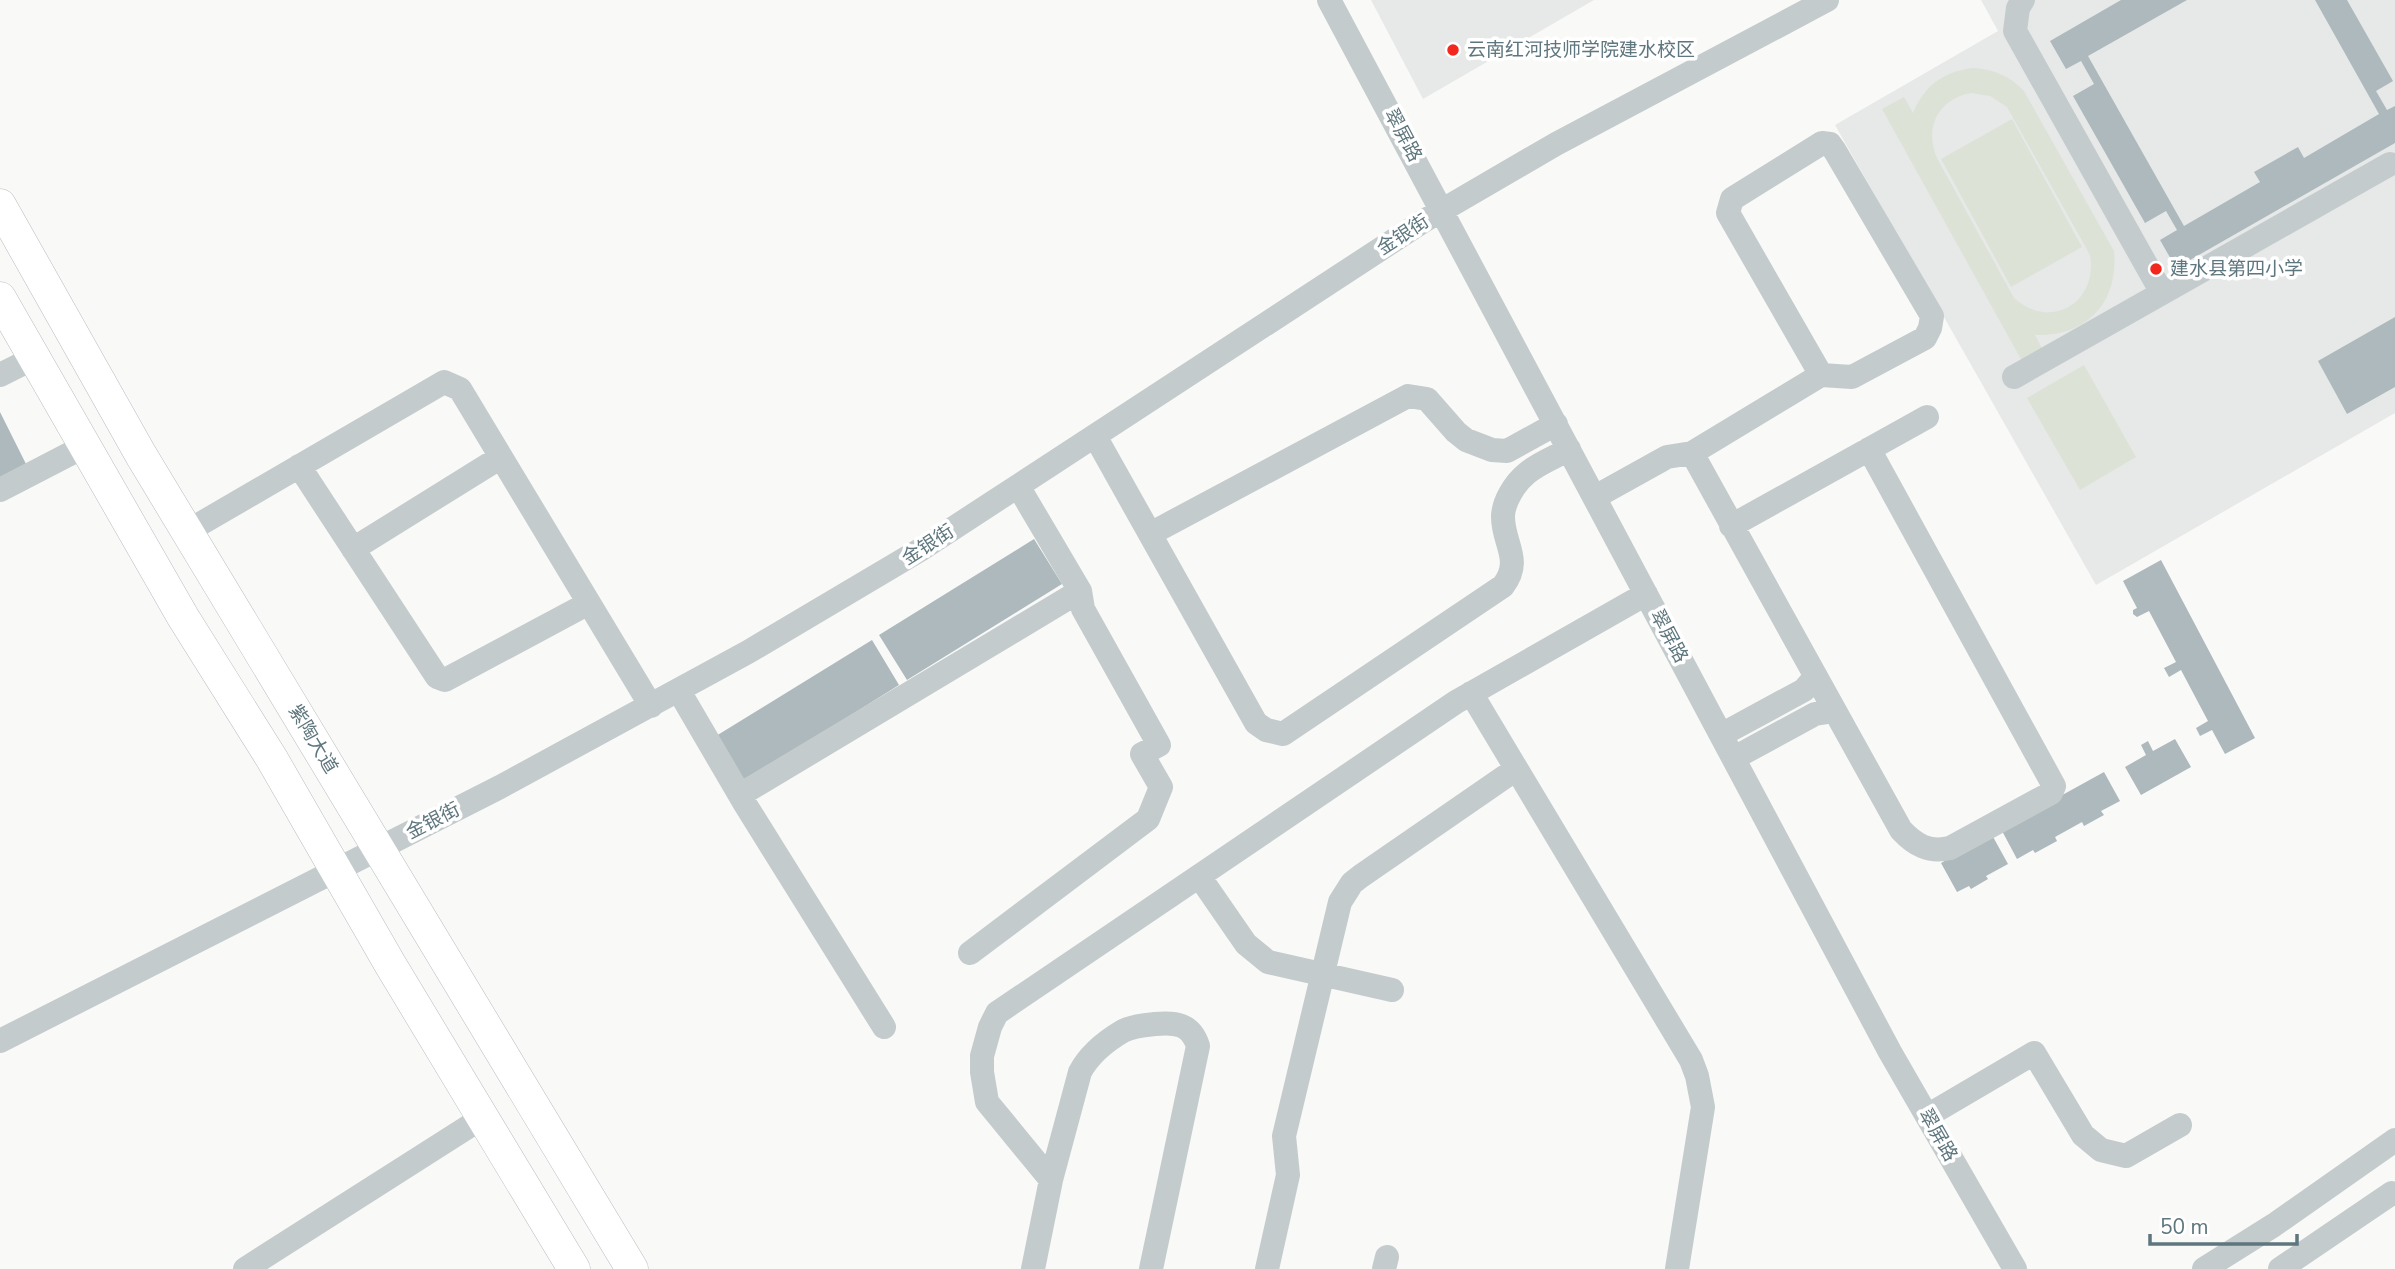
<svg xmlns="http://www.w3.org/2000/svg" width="2395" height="1269" viewBox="0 0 2395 1269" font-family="'Nunito Sans','Noto Sans SC',sans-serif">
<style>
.built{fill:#e7e9e8}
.green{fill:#dde2d7;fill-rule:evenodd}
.building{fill:#adb9bc}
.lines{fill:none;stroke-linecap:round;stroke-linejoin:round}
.major-casing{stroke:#b7bec1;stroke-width:33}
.minor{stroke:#c4cbcd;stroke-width:24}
.major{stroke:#fff;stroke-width:32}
.poi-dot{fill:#f2281e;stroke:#fff;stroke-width:2.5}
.labels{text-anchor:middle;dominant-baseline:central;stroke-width:7;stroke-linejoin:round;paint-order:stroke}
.poi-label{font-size:19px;fill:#5e767e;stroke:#fff;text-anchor:start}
.street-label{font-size:19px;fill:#5e767e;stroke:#fff}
</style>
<rect width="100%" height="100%" fill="#f9f9f7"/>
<path class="built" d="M 1371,0 L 1594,0 L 1423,99 Z
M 1981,0 L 2395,0 L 2395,413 L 2096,585 L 1835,125 L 1998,31 Z"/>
<path class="green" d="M 1972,68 C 1993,69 2009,75 2024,91 L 2114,251 C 2119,302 2087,337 2035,335 L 2043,350 L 2022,361 L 1882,109 L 1904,97 L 1913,113 C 1924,86 1943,72 1972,68 ZM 1971,93 L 1990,96 L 2007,107 L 2090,255 C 2098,303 2051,331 2014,298 L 1937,158 C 1924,128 1938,99 1971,93 Z
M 2012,119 L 2082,247 L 2011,287 L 1941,159 Z
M 2084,365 L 2136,457 L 2080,490 L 2027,398 Z"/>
<path class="building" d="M 2121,0 L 2187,0 L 2088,56 L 2184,226 L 2260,182 L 2254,172 L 2298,147 L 2304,158 L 2379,114 L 2315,0 L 2347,0 L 2393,81 L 2376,91 L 2387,110 L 2395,106 L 2395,143 L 2176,268 L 2160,240 L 2177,230 L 2166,211 L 2145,223 L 2073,96 L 2094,84 L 2081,61 L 2066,69 L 2050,41 Z
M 2395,317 L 2395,387 L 2347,414 L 2318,361 Z
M 0,412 L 27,466 L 0,480 Z
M 1034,539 L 1062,584 L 907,680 L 879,635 Z
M 2161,560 L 2255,738 L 2225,754 L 2212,730 L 2200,736 L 2196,728 L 2208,721 L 2181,670 L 2169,677 L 2164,668 L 2176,662 L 2149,611 L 2137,617 L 2133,614 L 2133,610 L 2137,608 L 2123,581 Z
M 872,640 L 899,685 L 744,782 L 716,736 Z
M 2175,739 L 2191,767 L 2141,795 L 2125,767 L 2146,755 L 2141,745 L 2148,741 L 2153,751 Z
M 2104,772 L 2120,801 L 2101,811 L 2104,815 L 2084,826 L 2082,822 L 2055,837 L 2057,841 L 2035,853 L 2033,850 L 2017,859 L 2001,829 Z
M 1992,835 L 2008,864 L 1986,876 L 1988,879 L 1971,889 L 1969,886 L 1957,892 L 1941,863 Z"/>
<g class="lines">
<g class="major-casing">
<path id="major" d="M 0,205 L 141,455 L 632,1269
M 0,298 L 183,617 L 272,759 L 390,964 L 574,1269"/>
</g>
<path class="minor" d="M 1329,0 L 1890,1052 L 2015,1269
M 2023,0 L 2018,8 L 2015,31 L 2162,293
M 0,375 L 34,358
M 2014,377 L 2390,164
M 1095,436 L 1256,723 L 1266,730 L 1283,734 L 1503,586 C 1523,560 1503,544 1503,517 C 1503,502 1515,483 1526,474 C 1538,463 1556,457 1569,449
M 1692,453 L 1901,830 C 1915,845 1929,853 1950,848 L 2051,793 L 2054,786 L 1869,449
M 299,466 L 437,677 L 445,680 L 589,603
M 0,490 L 85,446
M 1595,497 L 1667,457 L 1692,453 L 1821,375 L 1852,377 L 1925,338 L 1930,328 L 1932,316 L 1835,151 L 1830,144 L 1822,143 L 1732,199 L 1728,213 L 1821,375
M 1731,526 L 1927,417
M 188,531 L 444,382 L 460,389 L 651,706
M 1150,534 L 1408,396 L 1427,399 L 1456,432 L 1466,440 L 1492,450 L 1507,451 L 1556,424
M 353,549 L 501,457
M 679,691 L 745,804 L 884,1027
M 1471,693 L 1691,1060 L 1697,1076 L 1703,1107 L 1677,1269
M 1721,735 L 1804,690 L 1815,677
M 1734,758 L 1815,714 L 1834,711
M 740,795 L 1080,591
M 1199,876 L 1246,944 L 1268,962 L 1392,990
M 970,953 L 1148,819 L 1161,787 L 1142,754 L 1159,745 L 1083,609 L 1080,591 L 1018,486
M 0,1041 L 500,787 L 748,652 L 920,550 L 1422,222 L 1556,144 L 1827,0
M 1927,1116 L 2034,1053 L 2083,1135 L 2101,1150 L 2126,1156 L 2180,1125
M 1051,1180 L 987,1102 L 982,1072 L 982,1056 L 990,1027 L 997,1013 L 1456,702 L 1646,594
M 245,1269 L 482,1118
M 1033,1269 L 1051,1180 L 1080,1072 C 1089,1055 1106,1041 1123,1031 C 1132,1026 1145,1025 1155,1024 C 1176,1022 1191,1024 1198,1046 L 1151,1269
M 1267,1269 L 1288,1175 L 1284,1136 L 1340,902 L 1352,883 L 1361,876 L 1516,769
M 1384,1269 L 1387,1257
M 2204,1269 L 2274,1225 L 2395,1140
M 2280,1269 L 2392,1193 L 2395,1194"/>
<use href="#major" class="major"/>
</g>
<g class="poi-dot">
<circle cx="1453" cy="50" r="7"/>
<circle cx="2156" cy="269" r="7"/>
</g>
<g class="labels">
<g class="poi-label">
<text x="1467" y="50">云南红河技师学院建水校区</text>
<text x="2170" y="269">建水县第四小学</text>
</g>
<g class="street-label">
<text transform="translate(1403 135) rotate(62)">翠屏路</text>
<text transform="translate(1403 235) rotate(-33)">金银街</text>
<text transform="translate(928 545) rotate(-33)">金银街</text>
<text transform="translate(1669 636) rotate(62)">翠屏路</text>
<text transform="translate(313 739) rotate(59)">紫陶大道</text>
<text transform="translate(433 821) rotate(-27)">金银街</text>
<text transform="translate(1938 1135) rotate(60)">翠屏路</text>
</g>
</g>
<path d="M2150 1234v10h147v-10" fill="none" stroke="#5e767e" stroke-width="3.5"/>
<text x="2160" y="1234" font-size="21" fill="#5e767e" stroke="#ffffff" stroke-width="5" paint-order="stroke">50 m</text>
</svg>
